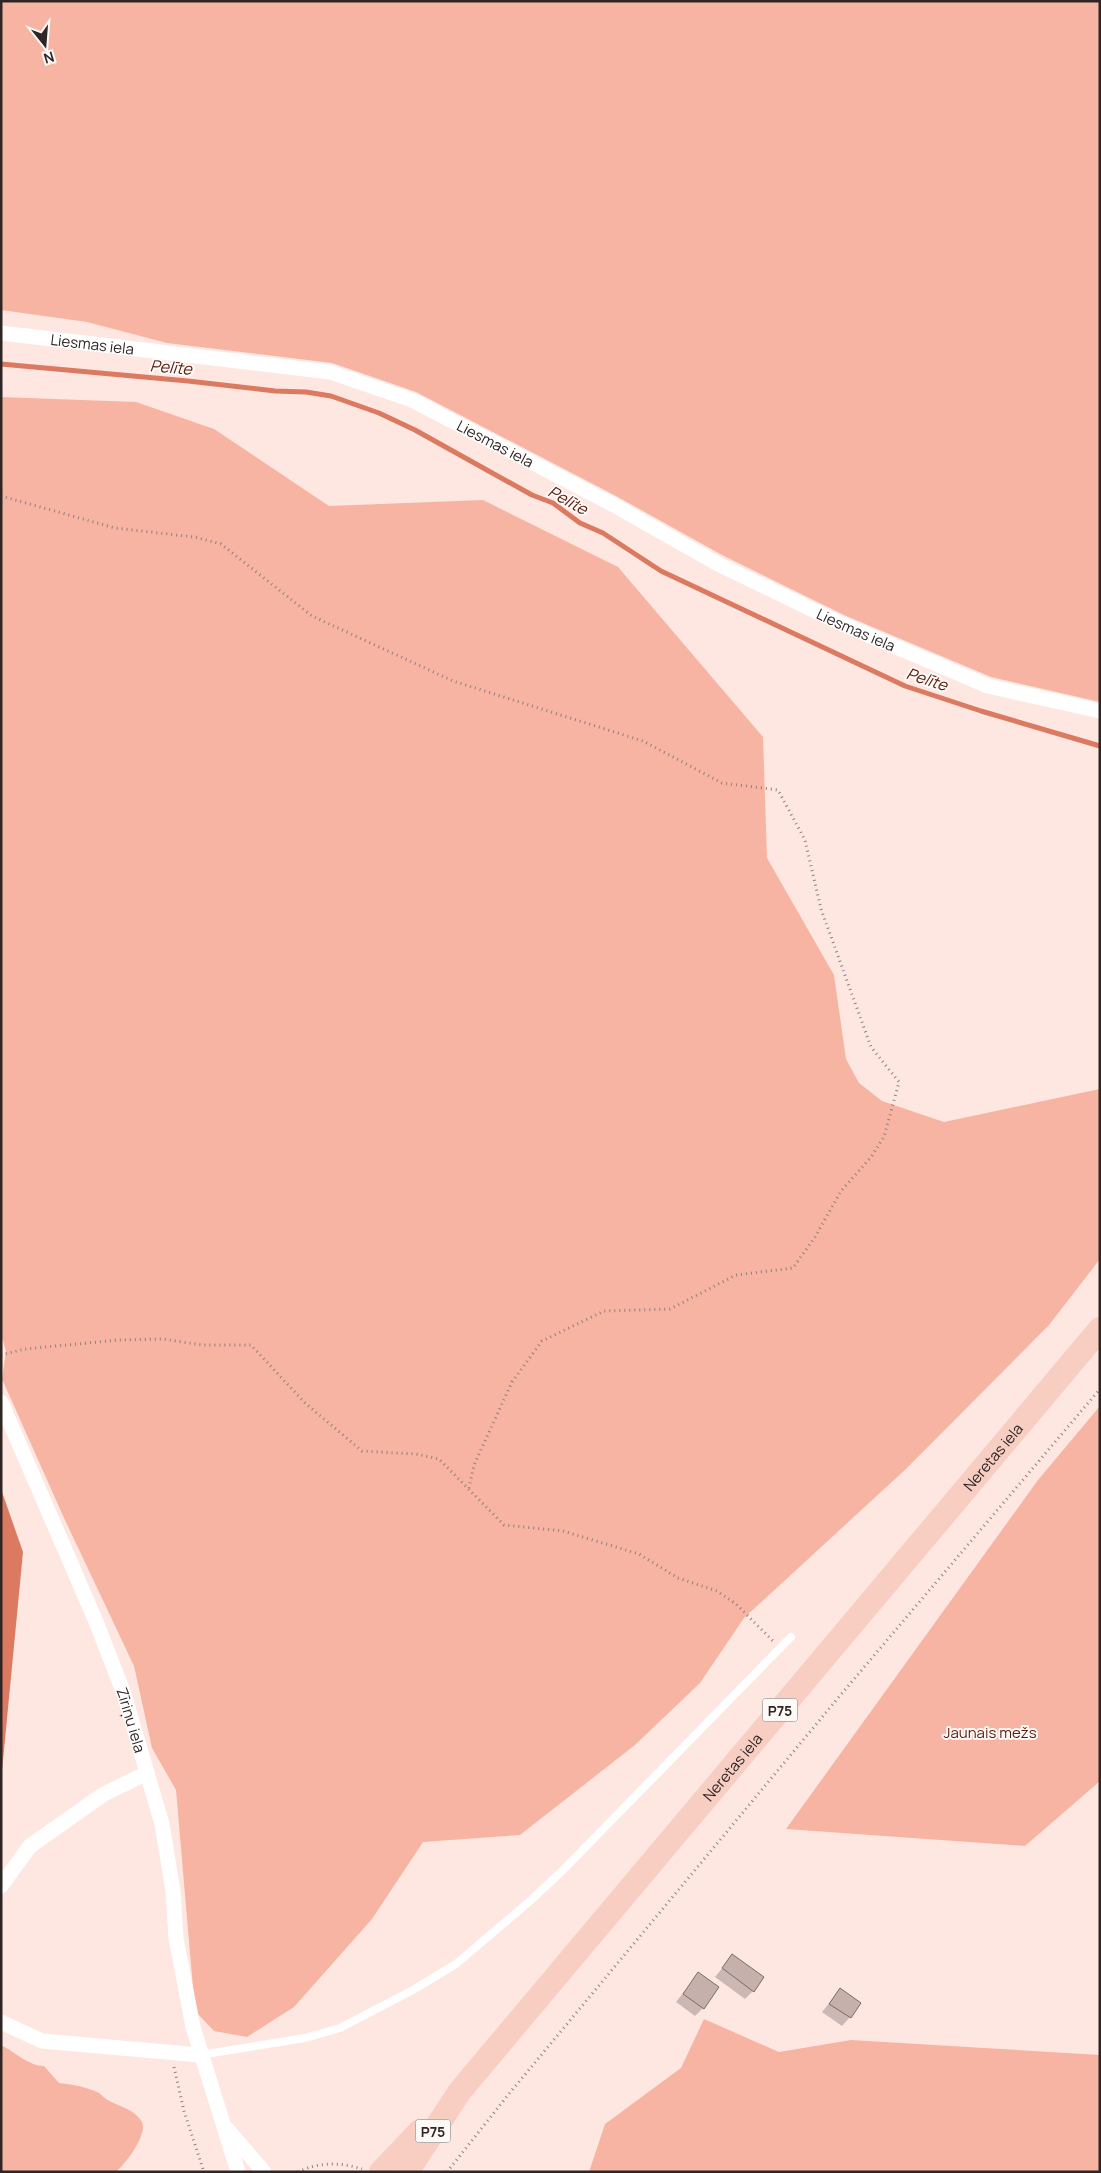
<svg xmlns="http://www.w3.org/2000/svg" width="1101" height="2173" viewBox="0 0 1101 2173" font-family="Manrope,sans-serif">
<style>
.green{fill:#f7b4a3}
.water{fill:#dc7961}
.shadow{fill:#0003}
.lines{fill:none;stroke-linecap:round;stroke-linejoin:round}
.stream{stroke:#dc7961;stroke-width:5}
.building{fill:#c6b0ab;stroke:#7e6a65}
.path{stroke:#90817d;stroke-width:3;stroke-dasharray:1 4;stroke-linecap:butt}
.lane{stroke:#fff;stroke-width:8}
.street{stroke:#fff;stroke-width:15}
.primary{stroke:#f8cdc2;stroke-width:24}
.labels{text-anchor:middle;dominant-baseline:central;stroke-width:4;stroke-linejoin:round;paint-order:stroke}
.shield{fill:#fdf9f7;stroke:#6c6563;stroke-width:1}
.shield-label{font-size:14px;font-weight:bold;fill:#2e2624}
.street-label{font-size:15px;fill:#2e2624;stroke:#fdf9f7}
.park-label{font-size:15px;fill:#5b1d0d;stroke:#fdf9f7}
.water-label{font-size:16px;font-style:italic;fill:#5e2010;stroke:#fdf9f7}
</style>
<rect width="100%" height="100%" fill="#fee7e1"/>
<path class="green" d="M 1,1 L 1100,1 L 1100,702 L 991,677 L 844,615 L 722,555 L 616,496 L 416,392 L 332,363 L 167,343 L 87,322 L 1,310 Z
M 1,397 L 136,402 L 214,429 L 329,506 L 483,500 L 618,567 L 763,737 L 767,858 L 834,975 L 846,1059 L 859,1083 L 882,1101 L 944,1122 L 1100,1089 L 1100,1259 L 1049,1325 L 907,1468 L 744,1618 L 700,1683 L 635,1745 L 520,1835 L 423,1842 L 372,1919 L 294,2007 L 247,2037 L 214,2031 L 195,2011 L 176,1790 L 152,1748 L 134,1666 L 64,1518 L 2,1379 L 6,1351 L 1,1334 Z
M 1100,1406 L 1100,1781 L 1025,1846 L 786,1829 L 1038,1480 Z
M 704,2019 L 779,2052 L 851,2040 L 1100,2055 L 1100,2172 L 589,2172 L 605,2124 L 681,2068 Z
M 1,2045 C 15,2052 29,2066 44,2066 L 59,2083 C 71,2084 86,2087 97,2092 C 100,2093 103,2097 106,2099 C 117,2106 135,2109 142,2122 C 148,2135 125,2164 116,2172 L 1,2172 Z"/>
<path class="water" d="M 1,1489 L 23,1552 L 1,1781 Z"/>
<path class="shadow" d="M 733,1955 L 753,1991 L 745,1999 L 715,1977 Z
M 698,1974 L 703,2008 L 695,2016 L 676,2002 Z
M 840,1990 L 850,2017 L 842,2026 L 822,2012 Z"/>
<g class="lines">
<path class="stream" d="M 1,364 L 188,381 L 275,391 L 306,392 L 331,396 L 379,413 L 415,430 L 532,495 L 553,503 L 580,523 L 603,533 L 661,571 L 905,686 L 981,711 L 1100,746"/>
</g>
<path class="building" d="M 732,1954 L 764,1977 L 754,1992 L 722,1968 Z
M 698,1972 L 719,1987 L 704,2009 L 683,1994 Z
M 840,1988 L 861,2003 L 851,2018 L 829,2004 Z"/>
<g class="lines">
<path class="path" d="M 1,496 L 115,528 L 195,537 L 221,544 L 312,616 L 453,681 L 643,741 L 722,783 L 778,790 L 805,840 L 821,909 L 871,1047 L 899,1082 L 884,1137 L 871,1157 L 841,1191 L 815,1237 L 793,1268 L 736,1275 L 670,1309 L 604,1311 L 542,1341 L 512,1382 L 474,1465 L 469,1488
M 1,1355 L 25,1349 L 119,1340 L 162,1339 L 203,1345 L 251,1345 L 305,1403 L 362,1451 L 416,1454 L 439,1459 L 504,1525 L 563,1531 L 639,1554 L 678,1578 L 717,1591 L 736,1604 L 773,1641
M 174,2067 L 184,2111 L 204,2172
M 298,2172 C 318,2162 341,2162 362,2169
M 447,2172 L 508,2095 L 838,1698 L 1100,1389"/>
<path class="lane" d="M 200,2055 L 305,2038 L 340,2028 L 413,1990 L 456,1964 L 530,1901 L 563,1870 L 791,1637"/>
<g class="street">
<path id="s1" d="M 1,333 L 330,372 L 412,400 L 612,504 L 718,564 L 840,623 L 988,686 L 1100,711"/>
<path id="s2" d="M 1,1402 L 97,1624 L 124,1694 L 162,1824 L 173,1891 L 176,1938 L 193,2027 L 238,2172"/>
<path d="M 1,1886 L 30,1846 L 104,1794 L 145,1774"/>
<path d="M 1,2022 L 42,2041 L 200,2055"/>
<path d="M 227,2129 L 264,2172"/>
</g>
<g class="primary">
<path d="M 381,2172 L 420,2131"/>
<path id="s3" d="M 407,2172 L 460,2091 L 1100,1329"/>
</g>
</g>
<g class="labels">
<g class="shield">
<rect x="762.5" y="1698.5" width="35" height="23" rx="4"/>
<rect x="415.5" y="2119.5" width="35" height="23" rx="4"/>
</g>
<g class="shield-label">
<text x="780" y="1710">P75</text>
<text x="433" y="2131">P75</text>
</g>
<g class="street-label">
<text stroke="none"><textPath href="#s1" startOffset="92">Liesmas iela</textPath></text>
<text stroke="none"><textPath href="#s1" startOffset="512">Liesmas iela</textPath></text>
<text stroke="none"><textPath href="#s1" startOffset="918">Liesmas iela</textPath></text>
<text stroke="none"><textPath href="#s3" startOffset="925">Neretas iela</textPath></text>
<text stroke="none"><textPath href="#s2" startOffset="344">Zīriņu iela</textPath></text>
<text stroke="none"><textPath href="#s3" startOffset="520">Neretas iela</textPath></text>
</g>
<g class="park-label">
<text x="990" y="1732">Jaunais mežs</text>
</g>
<g class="water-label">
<text transform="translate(171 367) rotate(5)">Pelīte</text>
<text transform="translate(568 500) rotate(29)">Pelīte</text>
<text transform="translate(927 679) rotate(18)">Pelīte</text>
</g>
</g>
<rect width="1101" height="2173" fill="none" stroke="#2e2624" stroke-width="5"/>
<g transform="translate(45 45) rotate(163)" stroke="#fdf9f7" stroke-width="4" paint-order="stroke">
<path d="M0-4L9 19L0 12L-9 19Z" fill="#2e2624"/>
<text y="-8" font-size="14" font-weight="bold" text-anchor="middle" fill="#2e2624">N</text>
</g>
</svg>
